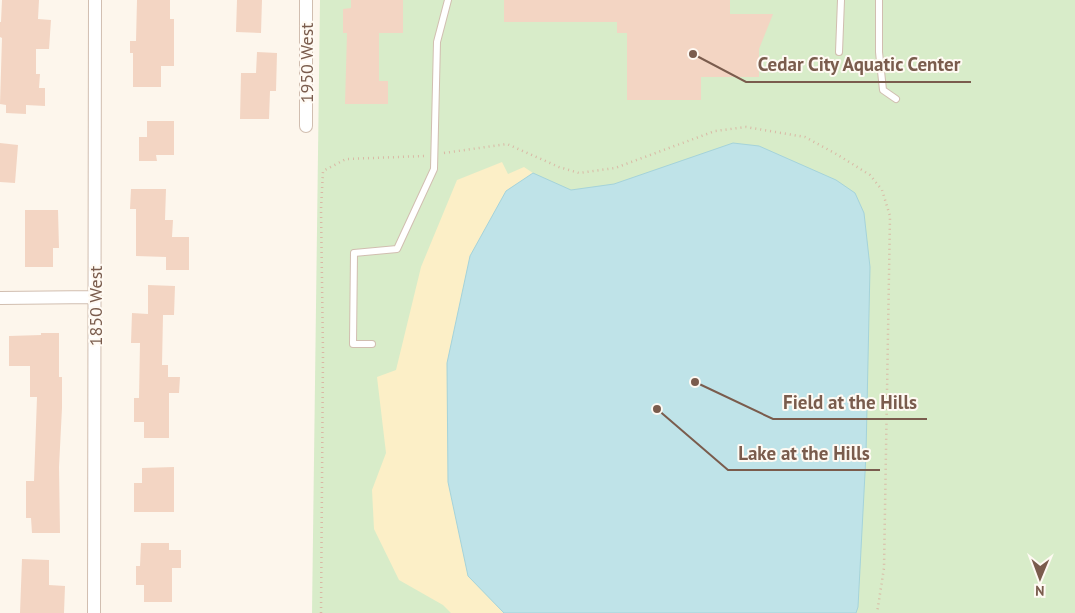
<svg xmlns="http://www.w3.org/2000/svg" width="1075" height="613" viewBox="0 0 1075 613" font-family="'PT Sans',sans-serif">
<style>
.green{fill:#d8ecc9}
.sand{fill:#fcefc7}
.water{fill:#bfe3e8;stroke:#a5d3da}
.building{fill:#f3d5c3}
.lines{fill:none;stroke-linecap:round;stroke-linejoin:round}
.service-casing{stroke:#d1beb0;stroke-width:8}
.minor-casing{stroke:#d1beb0;stroke-width:14}
.path{stroke:#d9b8a5;stroke-width:2.5;stroke-dasharray:1 4;stroke-linecap:butt}
.service{stroke:#fff;stroke-width:6}
.minor{stroke:#fff;stroke-width:12}
.labels{text-anchor:middle;dominant-baseline:central;stroke-width:4;stroke-linejoin:round;paint-order:stroke}
.street-label{font-size:18px;fill:#7a5c4d;stroke:#fffaf3}
.leader{fill:none;stroke:#7a5c4d;stroke-width:2}
.callout-dot{fill:#7a5c4d;stroke:#fffaf3;stroke-width:2}
.callout-label{font-size:19px;text-anchor:middle;font-weight:bold;fill:#7a5c4d;stroke:#fffaf3;stroke-width:4;stroke-linejoin:round;paint-order:stroke}
</style>
<rect width="100%" height="100%" fill="#fdf6ec"/>
<path class="green" d="M 320,0 L 1075,0 L 1075,613 L 312,613 Z"/>
<path class="sand" d="M 502,162 L 508,174 L 524,167 L 533,173 L 506,191 L 468,576 L 504,613 L 451,613 L 443,605 L 399,580 L 374,529 L 372,490 L 386,453 L 377,377 L 396,370 L 421,267 L 457,180 Z"/>
<path class="water" d="M 733,143 L 759,146 L 836,180 L 855,193 L 864,213 L 870,267 L 866,454 L 858,607 L 856,613 L 504,613 L 468,576 L 448,482 L 447,363 L 470,256 L 506,191 L 533,173 L 571,190 L 614,184 Z"/>
<path class="building" d="M 2,0 L 39,0 L 38,19 L 51,20 L 49,49 L 36,49 L 36,74 L 40,74 L 39,88 L 45,88 L 45,106 L 26,105 L 26,114 L 6,113 L 6,105 L 0,104 L 2,38 L 0,37 L 0,22 L 1,22 Z
M 137,0 L 170,0 L 170,19 L 174,19 L 174,66 L 161,66 L 161,87 L 133,87 L 133,53 L 130,53 L 130,41 L 136,41 Z
M 237,0 L 262,0 L 261,33 L 236,32 Z
M 351,0 L 403,0 L 403,33 L 379,33 L 379,81 L 388,81 L 388,104 L 345,104 L 347,33 L 343,33 L 343,9 L 351,8 Z
M 504,0 L 730,0 L 730,14 L 773,14 L 759,49 L 759,77 L 701,77 L 701,100 L 627,100 L 627,33 L 617,33 L 617,22 L 504,22 Z
M 257,52 L 277,53 L 276,91 L 270,91 L 269,119 L 240,119 L 241,73 L 256,73 Z
M 147,121 L 174,121 L 174,155 L 156,155 L 157,161 L 139,161 L 139,137 L 147,137 Z
M 0,143 L 18,145 L 15,183 L 0,182 Z
M 131,189 L 166,189 L 165,220 L 173,220 L 172,237 L 189,237 L 189,270 L 166,270 L 166,257 L 136,256 L 136,209 L 130,209 Z
M 25,210 L 58,210 L 59,248 L 53,248 L 53,267 L 25,267 Z
M 148,285 L 175,286 L 174,315 L 163,315 L 162,365 L 168,365 L 168,377 L 180,377 L 179,393 L 169,393 L 169,438 L 144,438 L 144,422 L 134,422 L 134,398 L 139,398 L 140,343 L 131,343 L 132,313 L 148,314 Z
M 41,333 L 59,333 L 59,377 L 62,377 L 62,408 L 59,467 L 60,533 L 32,533 L 31,518 L 26,518 L 26,481 L 34,481 L 37,397 L 30,397 L 30,366 L 9,366 L 9,336 L 41,335 Z
M 174,467 L 174,512 L 134,512 L 134,483 L 142,483 L 142,468 Z
M 141,543 L 169,543 L 169,550 L 181,550 L 181,568 L 172,568 L 172,602 L 144,602 L 144,585 L 136,585 L 136,566 L 140,566 Z
M 22,559 L 49,560 L 49,585 L 65,586 L 64,613 L 20,613 Z"/>
<g class="lines">
<g class="service-casing">
<path id="service" d="M 879,0 L 879,52 L 883,90 L 896,99
M 839,52 L 841,0
M 372,344 L 353,344 L 354,253 L 397,249 L 434,169 L 437,42 L 448,0"/>
</g>
<g class="minor-casing">
<path id="minor" d="M 306,126 L 306,0
M 0,298 L 95,297
M 94,613 L 95,0"/>
</g>
<path class="path" d="M 444,153 L 507,144 L 559,167 L 579,173 L 615,168 L 715,131 L 746,127 L 805,137 L 838,155 L 870,175 L 882,190 L 890,216 L 884,568 L 877,613
M 321,613 L 323,353 L 321,209 L 323,171 L 346,159 L 424,156"/>
<use href="#service" class="service"/>
<use href="#minor" class="minor"/>
</g>
<g class="labels">
<g class="street-label">
<text transform="translate(306 63) rotate(-90)">1950 West</text>
<text transform="translate(95 306) rotate(-90)">1850 West</text>
</g>
</g>
<path class="leader" d="M693 54L746 82H971M695 382L773 419H927M657 409L728 470H880"/>
<g class="callout-dot">
<circle cx="693" cy="54" r="5"/>
<circle cx="695" cy="382" r="5"/>
<circle cx="657" cy="409" r="5"/>
</g>
<g class="callout-label">
<text x="859" y="71">Cedar City Aquatic Center</text>
<text x="850" y="409">Field at the Hills</text>
<text x="804" y="460">Lake at the Hills</text>
</g>
<g transform="translate(1040 578) rotate(181)" stroke="#fffaf3" stroke-width="4" paint-order="stroke">
<path d="M0-4L9 19L0 12L-9 19Z" fill="#7a5c4d"/>
<text y="-8" font-size="14" font-weight="bold" text-anchor="middle" fill="#7a5c4d">N</text>
</g>
</svg>
